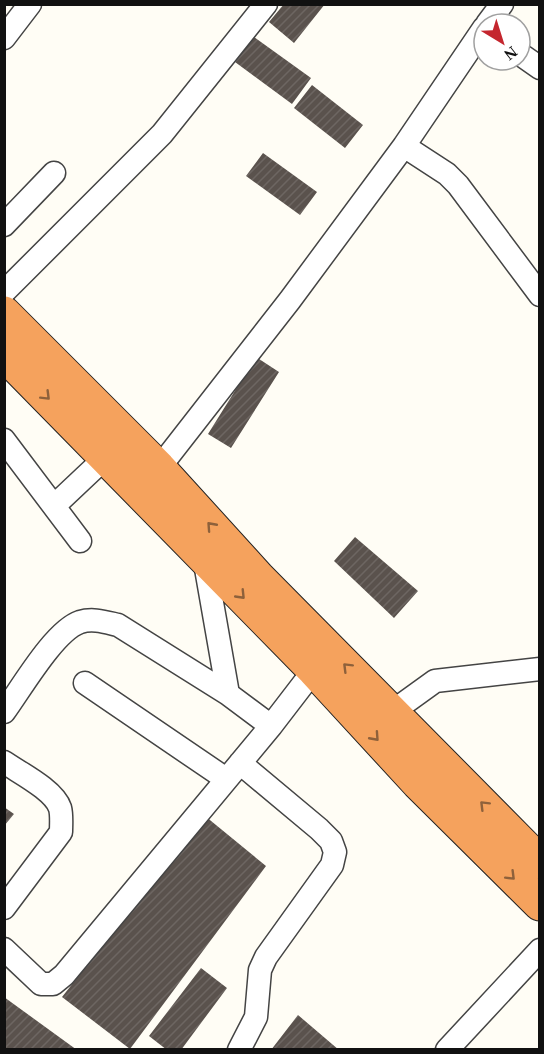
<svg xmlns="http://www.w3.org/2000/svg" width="544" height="1054" viewBox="0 0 544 1054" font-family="'Times New Roman',serif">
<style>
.building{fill:url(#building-hatch)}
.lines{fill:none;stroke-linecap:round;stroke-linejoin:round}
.minor-casing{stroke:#444;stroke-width:25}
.highway-casing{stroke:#222;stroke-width:35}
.minor{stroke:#fff;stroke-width:22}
.highway{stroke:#f5a25d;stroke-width:33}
.oneway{stroke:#8e613b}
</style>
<defs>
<pattern id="building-hatch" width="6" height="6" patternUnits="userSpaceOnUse" patternTransform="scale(1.5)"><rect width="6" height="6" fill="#5a524d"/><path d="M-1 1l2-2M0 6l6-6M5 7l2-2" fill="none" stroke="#6d6662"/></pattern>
</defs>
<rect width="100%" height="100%" fill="#fffdf5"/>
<path class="building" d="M 284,4 L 325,4 L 294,43 L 269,22 Z
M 254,37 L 311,78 L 292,104 L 235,62 Z
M 312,85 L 363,125 L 345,148 L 294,108 Z
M 263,153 L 317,192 L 300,215 L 246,176 Z
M 256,357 L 279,372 L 231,448 L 208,434 Z
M 355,537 L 418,591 L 394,618 L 334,561 Z
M 4,807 L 14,814 L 4,826 Z
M 205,816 L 266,866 L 130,1049 L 62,997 Z
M 201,968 L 227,988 L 181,1050 L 167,1050 L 149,1036 Z
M 4,997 L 77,1050 L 4,1050 Z
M 298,1015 L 339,1050 L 271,1050 Z"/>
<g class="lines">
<g class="minor-casing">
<path id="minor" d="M 487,24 L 502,4
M 4,38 L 30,4
M 520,54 L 540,68
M 404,146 L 447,174 L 458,185 L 540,295
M 4,225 L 54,173
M 4,292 L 162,134 L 266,4
M 4,440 L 80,541
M 159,468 L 290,300 L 404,146 L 484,28
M 54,506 L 106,457
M 204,557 L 228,694
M 85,683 L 226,779
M 4,712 C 21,689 54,631 80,622 C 93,618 105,622 118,625 L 228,694 L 271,726
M 392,712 L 435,681 L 540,669
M 4,762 C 20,773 54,790 60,808 C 62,815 61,825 61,832 L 4,908
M 4,949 L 41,984 L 53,984 L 64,975 L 271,726 L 314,670
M 239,1050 L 256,1017 L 260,970 L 266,957 L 332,865 L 335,852 L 331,841 L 319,829 L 240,763
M 447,1050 L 540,950"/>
</g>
<g class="highway-casing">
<path id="highway" d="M 4,313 L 159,468 L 258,577 L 540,862
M 4,354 L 314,670 L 418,783 L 540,904"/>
</g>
<use href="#minor" class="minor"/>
<use href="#highway" class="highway"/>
</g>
<defs><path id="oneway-chevron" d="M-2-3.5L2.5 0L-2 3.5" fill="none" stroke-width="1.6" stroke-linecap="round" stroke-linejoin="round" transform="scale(1.5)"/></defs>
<g class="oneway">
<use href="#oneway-chevron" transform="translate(46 396) rotate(45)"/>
<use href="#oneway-chevron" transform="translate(211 526) rotate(-132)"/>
<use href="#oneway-chevron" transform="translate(241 595) rotate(46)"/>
<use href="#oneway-chevron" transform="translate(347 667) rotate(-135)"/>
<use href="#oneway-chevron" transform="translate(375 737) rotate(48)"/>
<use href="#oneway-chevron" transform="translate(484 805) rotate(-135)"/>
<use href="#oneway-chevron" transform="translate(511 876) rotate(45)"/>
</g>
<rect width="544" height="1054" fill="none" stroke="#111111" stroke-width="12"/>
<g transform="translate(502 42) rotate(142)"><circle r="28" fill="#ffffff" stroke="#a0a0a0" stroke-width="1.5"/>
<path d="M0-4.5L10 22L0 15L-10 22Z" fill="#c4262e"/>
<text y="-9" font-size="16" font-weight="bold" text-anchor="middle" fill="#111111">N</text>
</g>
</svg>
